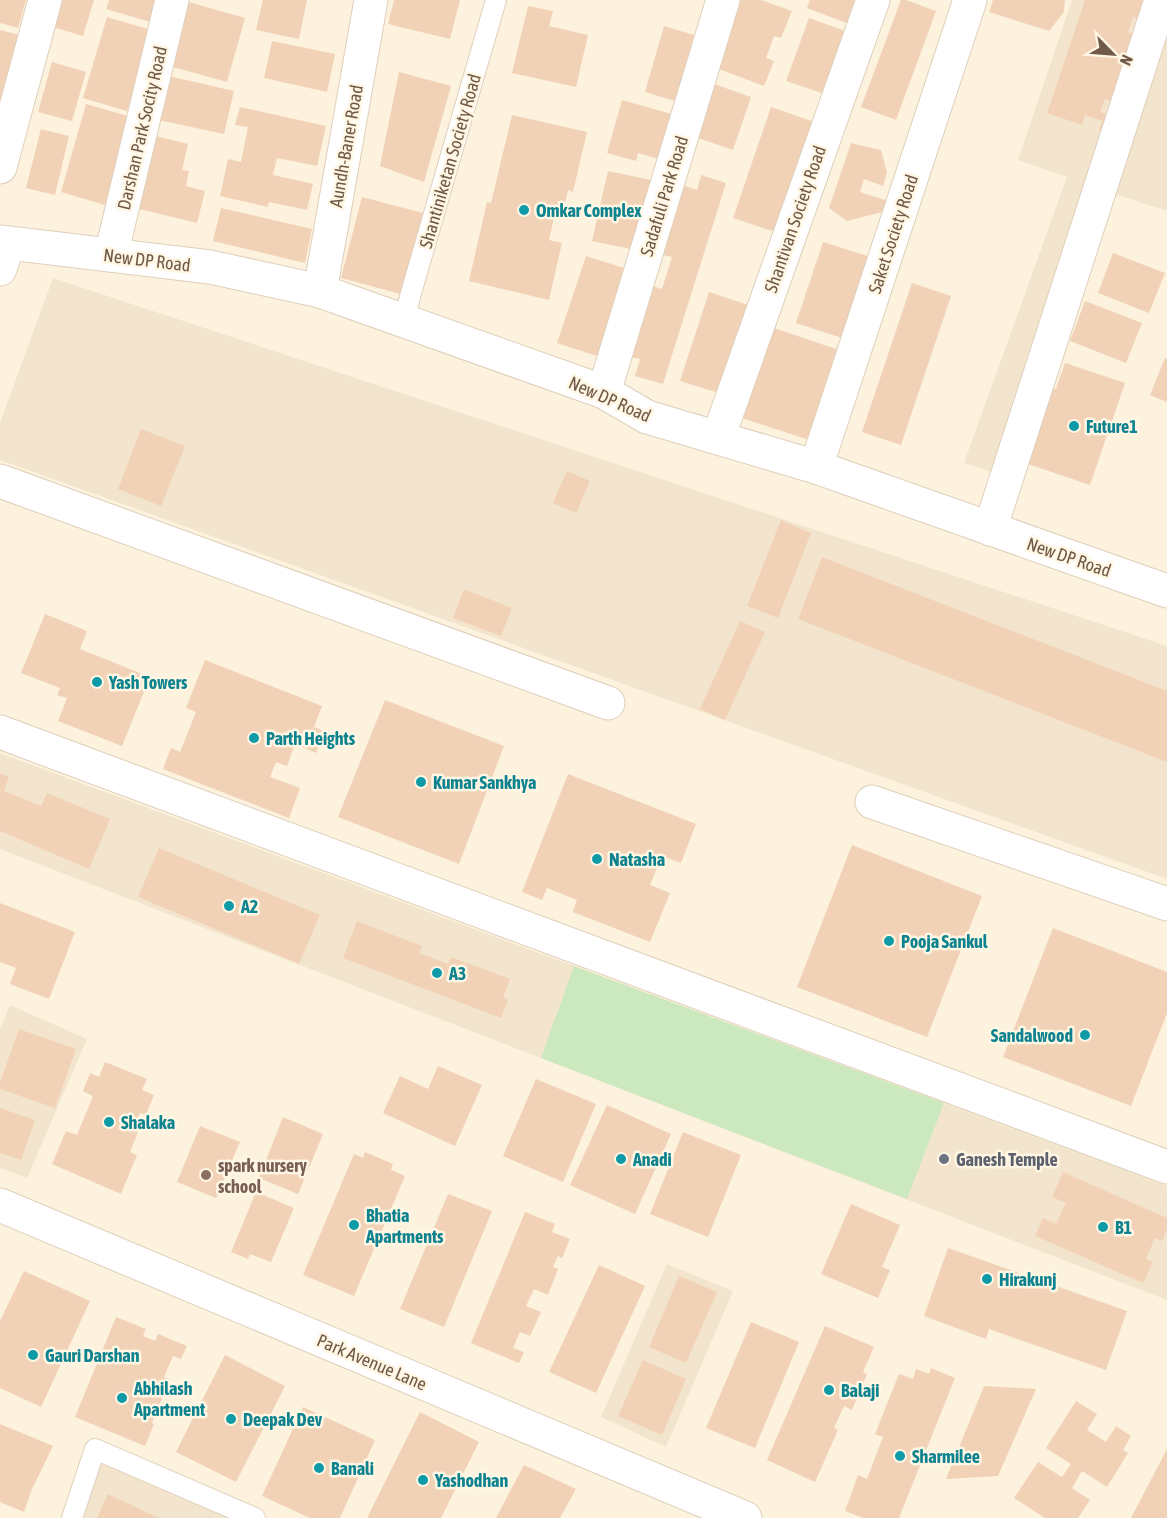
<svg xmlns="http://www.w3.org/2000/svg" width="1167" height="1518" viewBox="0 0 1167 1518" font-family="'Asap Condensed',sans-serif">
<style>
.residential{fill:#f3e5cd}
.green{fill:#cce8be}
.building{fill:#f1d2b6}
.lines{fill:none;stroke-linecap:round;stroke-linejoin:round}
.service-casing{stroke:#dfcfbb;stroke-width:22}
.minor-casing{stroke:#dfcfbb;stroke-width:35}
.tertiary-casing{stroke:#dfcfbb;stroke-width:35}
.secondary-casing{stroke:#e4d0b9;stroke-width:35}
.service{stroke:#fff;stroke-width:20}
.minor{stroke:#fff;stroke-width:33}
.tertiary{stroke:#fff;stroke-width:33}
.secondary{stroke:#fff;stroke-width:33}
.culture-dot{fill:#0f9aa8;stroke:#fff6e4;stroke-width:2}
.worship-dot{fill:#6b7280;stroke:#fff6e4;stroke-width:2}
.education-dot{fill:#8d6e63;stroke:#fff6e4;stroke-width:2}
.labels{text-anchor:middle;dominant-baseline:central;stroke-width:5;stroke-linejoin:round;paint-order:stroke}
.street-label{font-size:18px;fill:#715947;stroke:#fff6e4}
.culture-label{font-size:18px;font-weight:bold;fill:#0d838f;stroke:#fff6e4;text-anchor:start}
.worship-label{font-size:18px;font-weight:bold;fill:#5b616d;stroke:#fff6e4;text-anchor:start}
.education-label{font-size:18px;font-weight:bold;fill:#785e54;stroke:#fff6e4;text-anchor:start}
</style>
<rect width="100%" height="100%" fill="#fcf2de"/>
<path class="residential" d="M 1072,0 L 1167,0 L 1167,211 L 1109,192 L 1000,475 L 964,463 L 1067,177 L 1018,160 Z
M 53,278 L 1167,646 L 1167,879 L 0,460 L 0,423 Z
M 0,753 L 1167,1186 L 1167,1300 L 0,849 Z
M 10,1005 L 87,1039 L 27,1178 L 0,1168 L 0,1029 Z
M 667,1264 L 733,1291 L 666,1447 L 601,1417 Z
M 97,1453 L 247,1518 L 75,1518 Z"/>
<path class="green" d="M 574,966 L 944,1103 L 907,1199 L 541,1058 Z"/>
<path class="building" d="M 0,0 L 26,0 L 18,28 L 0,23 Z
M 54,0 L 94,0 L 83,36 L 46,25 Z
M 109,0 L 160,0 L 154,23 L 106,9 Z
M 263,0 L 307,0 L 299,39 L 256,30 Z
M 394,0 L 460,0 L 450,39 L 388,24 Z
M 741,0 L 761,0 L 792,11 L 781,38 L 774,36 L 766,58 L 774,61 L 764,86 L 716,68 Z
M 810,0 L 861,0 L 852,25 L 807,8 Z
M 901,0 L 906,0 L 936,11 L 896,120 L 861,107 Z
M 993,0 L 1065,0 L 1064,12 L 1049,31 L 989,12 Z
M 1085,0 L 1141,0 L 1150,3 L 1144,21 L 1133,17 L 1128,32 L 1139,36 L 1114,102 L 1105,99 L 1100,112 L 1110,115 L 1104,132 L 1099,130 L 1102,121 L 1085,115 L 1082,125 L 1047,113 Z
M 185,1 L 245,18 L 227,82 L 166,65 Z
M 528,6 L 553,11 L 549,26 L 588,35 L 576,87 L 512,73 Z
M 107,17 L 151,30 L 127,111 L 83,98 Z
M 809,18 L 848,32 L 825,94 L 786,81 Z
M 664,26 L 694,35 L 675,101 L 645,92 Z
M 0,30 L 24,36 L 8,100 L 0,98 Z
M 272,41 L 335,54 L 327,92 L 264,78 Z
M 52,62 L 86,72 L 72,121 L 38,112 Z
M 399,72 L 451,86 L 424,182 L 380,166 Z
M 164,75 L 234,91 L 224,134 L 154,119 Z
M 714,84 L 751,97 L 733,150 L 695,137 Z
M 622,100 L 675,115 L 662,160 L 638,153 L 636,161 L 607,153 Z
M 86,104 L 131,117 L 105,205 L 61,192 Z
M 240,107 L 326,126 L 317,166 L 277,158 L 273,175 L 313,184 L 307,210 L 269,202 L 268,207 L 220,196 L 228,159 L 241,162 L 248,127 L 235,125 Z
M 771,107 L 820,124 L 781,234 L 733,218 Z
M 512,115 L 587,132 L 573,192 L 568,190 L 561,220 L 554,218 L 549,240 L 562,243 L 549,300 L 469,281 L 487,202 L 491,203 Z
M 41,129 L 69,136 L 55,195 L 26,188 Z
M 152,135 L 188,144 L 182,170 L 189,171 L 186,186 L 205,191 L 197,223 L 135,208 Z
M 851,143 L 881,150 L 887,173 L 883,186 L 864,179 L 860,192 L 891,202 L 886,211 L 847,221 L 829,208 Z
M 608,171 L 651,180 L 635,250 L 592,241 Z
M 701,175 L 726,183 L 663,384 L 635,376 L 640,359 L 623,355 L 645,284 L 662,289 L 672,257 L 655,253 L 676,183 L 697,190 Z
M 362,197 L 423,213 L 401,294 L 341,278 Z
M 221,208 L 312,229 L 305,263 L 213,241 Z
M 823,242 L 877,259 L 851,341 L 796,323 Z
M 1113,253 L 1165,273 L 1149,313 L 1098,293 Z
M 586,256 L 627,269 L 600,357 L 557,343 Z
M 912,283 L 951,296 L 901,445 L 862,432 Z
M 709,292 L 754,307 L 725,395 L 680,381 Z
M 1085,301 L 1142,323 L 1126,363 L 1070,341 Z
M 774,328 L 842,351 L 812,441 L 742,418 Z
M 1165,358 L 1167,359 L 1167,402 L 1150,395 Z
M 1065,363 L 1125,383 L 1090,485 L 1025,463 L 1051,387 L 1056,389 Z
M 141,429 L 185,446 L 161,506 L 118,489 Z
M 567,471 L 590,481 L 576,513 L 553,503 Z
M 781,520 L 811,533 L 778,618 L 747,606 Z
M 822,557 L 1167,691 L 1167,762 L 798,619 Z
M 464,589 L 512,608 L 501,636 L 453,618 Z
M 45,614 L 87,631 L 80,649 L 150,677 L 122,746 L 58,721 L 67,698 L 57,695 L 60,688 L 21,673 Z
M 740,621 L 765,632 L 725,720 L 700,709 Z
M 205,660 L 322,706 L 314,727 L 324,731 L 316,753 L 295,744 L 287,766 L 276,762 L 270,777 L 300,788 L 289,818 L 163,769 L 171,748 L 180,752 L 196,712 L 186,708 Z
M 385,700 L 504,746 L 459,864 L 338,817 Z
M 0,773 L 9,777 L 4,791 L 41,806 L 47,793 L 110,819 L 89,869 L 0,831 Z
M 568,774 L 696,824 L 681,863 L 662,856 L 650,885 L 670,893 L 650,942 L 573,912 L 577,900 L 547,888 L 542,900 L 522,892 Z
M 852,845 L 982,896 L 927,1037 L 797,987 Z
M 159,848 L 320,915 L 299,964 L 138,897 Z
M 0,903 L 75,932 L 49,999 L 10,984 L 16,968 L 0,962 Z
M 357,921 L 422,946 L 419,953 L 448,964 L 451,957 L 510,979 L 503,998 L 508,999 L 501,1018 L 343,958 Z
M 1053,928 L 1167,972 L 1167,1013 L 1131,1106 L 1003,1057 Z
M 19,1029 L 76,1049 L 55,1108 L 0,1089 L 0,1082 Z
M 105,1062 L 147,1079 L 142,1090 L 154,1095 L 146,1115 L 140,1113 L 133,1129 L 138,1132 L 130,1152 L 137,1155 L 121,1194 L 52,1164 L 66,1131 L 77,1135 L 93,1096 L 83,1091 L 90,1073 L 99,1077 Z
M 438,1066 L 482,1085 L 455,1146 L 383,1113 L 400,1076 L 428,1089 Z
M 536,1079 L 596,1104 L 563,1182 L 503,1156 Z
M 607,1105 L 671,1134 L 635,1214 L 570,1185 Z
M 0,1108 L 35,1120 L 21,1160 L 0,1153 Z
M 283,1117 L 323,1134 L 298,1194 L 259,1178 Z
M 200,1126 L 240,1142 L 216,1198 L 177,1182 Z
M 683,1132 L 741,1155 L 708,1237 L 650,1214 Z
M 365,1152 L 393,1164 L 391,1170 L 405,1176 L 354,1296 L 303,1275 L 354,1154 L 363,1158 Z
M 1063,1172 L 1167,1218 L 1167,1229 L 1162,1241 L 1155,1238 L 1146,1259 L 1153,1262 L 1143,1283 L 1035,1236 L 1043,1218 L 1056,1224 L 1066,1203 L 1052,1197 Z
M 256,1192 L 294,1208 L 271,1262 L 250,1254 L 248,1259 L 231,1252 Z
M 448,1194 L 492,1211 L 444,1327 L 400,1309 Z
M 851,1204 L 900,1225 L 882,1267 L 890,1270 L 878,1298 L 821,1274 Z
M 525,1212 L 555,1224 L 552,1232 L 570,1239 L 562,1258 L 558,1256 L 553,1267 L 558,1269 L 548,1295 L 534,1289 L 526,1306 L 541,1312 L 530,1336 L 520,1332 L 513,1348 L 524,1352 L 519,1363 L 471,1343 Z
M 948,1248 L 1127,1311 L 1106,1370 L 989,1329 L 986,1339 L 924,1316 Z
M 599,1265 L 645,1286 L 596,1393 L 549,1372 Z
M 24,1271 L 90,1301 L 41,1407 L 0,1388 L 0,1321 Z
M 679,1276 L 717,1292 L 686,1363 L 649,1347 Z
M 116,1317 L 146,1329 L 143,1336 L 155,1341 L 158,1334 L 187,1346 L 181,1359 L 173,1356 L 164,1377 L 170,1379 L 152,1423 L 154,1424 L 145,1446 L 75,1417 Z
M 751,1322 L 799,1342 L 755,1448 L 706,1428 Z
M 825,1326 L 874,1347 L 863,1372 L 867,1374 L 852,1410 L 844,1406 L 834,1428 L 838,1430 L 815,1482 L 767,1460 Z
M 225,1355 L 285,1386 L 236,1482 L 176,1452 Z
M 643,1360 L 686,1379 L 662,1435 L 618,1416 Z
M 931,1368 L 955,1378 L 899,1518 L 863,1518 L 845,1511 L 858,1475 L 867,1479 L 883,1437 L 875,1434 L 899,1374 L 913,1379 L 916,1369 L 929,1374 Z
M 984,1386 L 1036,1389 L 998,1476 L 946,1479 Z
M 1076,1401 L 1097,1414 L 1087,1430 L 1106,1442 L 1116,1426 L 1131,1436 L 1123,1450 L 1128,1453 L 1107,1487 L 1082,1471 L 1072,1488 L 1090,1500 L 1078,1518 L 1045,1518 L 1014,1498 L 1038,1462 L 1062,1477 L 1071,1464 L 1046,1448 Z
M 303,1407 L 375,1440 L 340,1518 L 310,1518 L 262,1496 Z
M 420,1412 L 479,1442 L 441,1518 L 367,1518 Z
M 0,1424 L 53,1446 L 32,1489 L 24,1512 L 0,1502 Z
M 1167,1449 L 1167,1518 L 1131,1518 Z
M 524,1465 L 576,1489 L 560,1518 L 496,1518 Z
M 108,1494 L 159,1518 L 97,1518 Z"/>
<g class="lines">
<g class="service-casing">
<path id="service" d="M 404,321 L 411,293 L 496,0
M 72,1518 L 95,1449 L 255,1518"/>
</g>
<g class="minor-casing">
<path id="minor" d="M 0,167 L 45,0
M 111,255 L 172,0
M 320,291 L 371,0
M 604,392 L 723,0
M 718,438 L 873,0
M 816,467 L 970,0
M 0,481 L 608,703
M 990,529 L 1161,0
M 0,732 L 1167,1167
M 872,802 L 1167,904
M 0,1205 L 745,1518"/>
</g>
<g class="tertiary-casing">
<path id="tertiary" d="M 0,242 L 210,267 L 320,291 L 604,392 L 647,417 L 816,467 L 1167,591"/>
</g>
<g class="secondary-casing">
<path id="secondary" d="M 0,269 L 8,244"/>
</g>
<use href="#service" class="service"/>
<use href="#minor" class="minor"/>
<use href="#tertiary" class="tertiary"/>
<use href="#secondary" class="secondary"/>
</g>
<g class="culture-dot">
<circle cx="524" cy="210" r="6"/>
<circle cx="1074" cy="426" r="6"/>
<circle cx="97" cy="682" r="6"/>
<circle cx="254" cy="738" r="6"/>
<circle cx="421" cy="782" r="6"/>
<circle cx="597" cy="859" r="6"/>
<circle cx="229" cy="906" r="6"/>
<circle cx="889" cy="941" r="6"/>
<circle cx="437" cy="973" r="6"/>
<circle cx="1085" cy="1035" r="6"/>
<circle cx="109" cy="1122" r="6"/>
<circle cx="621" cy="1159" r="6"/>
<circle cx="354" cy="1225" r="6"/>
<circle cx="1103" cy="1227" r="6"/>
<circle cx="987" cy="1279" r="6"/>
<circle cx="33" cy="1355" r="6"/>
<circle cx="829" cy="1390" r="6"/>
<circle cx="122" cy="1398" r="6"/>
<circle cx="231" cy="1419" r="6"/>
<circle cx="900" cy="1456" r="6"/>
<circle cx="319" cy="1468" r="6"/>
<circle cx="423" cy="1480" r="6"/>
</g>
<circle class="worship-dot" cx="944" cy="1159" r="6"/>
<circle class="education-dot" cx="206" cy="1175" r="6"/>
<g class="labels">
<g class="street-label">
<text transform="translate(142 128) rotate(-77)">Darshan Park Socity Road</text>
<text transform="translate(346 146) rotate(-80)">Aundh-Baner Road</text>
<text transform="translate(450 161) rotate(-74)">Shantiniketan Society Road</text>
<text transform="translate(664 196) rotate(-73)">Sadafuli Park Road</text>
<text transform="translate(795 219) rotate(-71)">Shantivan Society Road</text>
<text transform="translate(893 234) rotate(-72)">Saket Society Road</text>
<text transform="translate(147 260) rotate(7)">New DP Road</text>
<text transform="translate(610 399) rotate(24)">New DP Road</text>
<text transform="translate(1069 557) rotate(19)">New DP Road</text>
<text transform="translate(372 1362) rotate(23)">Park Avenue Lane</text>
</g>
<g class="culture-label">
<text x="536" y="210">Omkar Complex</text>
<text x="1086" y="426">Future1</text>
<text x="109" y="682">Yash Towers</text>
<text x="266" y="738">Parth Heights</text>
<text x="433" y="782">Kumar Sankhya</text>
<text x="609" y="859">Natasha</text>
<text x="241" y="906">A2</text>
<text x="901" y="941">Pooja Sankul</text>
<text x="449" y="973">A3</text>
<text x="1073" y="1035" text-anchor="end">Sandalwood</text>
<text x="121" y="1122">Shalaka</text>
<text x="633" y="1159">Anadi</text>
<text x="366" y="1215">Bhatia<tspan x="366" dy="21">Apartments</tspan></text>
<text x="1115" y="1227">B1</text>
<text x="999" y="1279">Hirakunj</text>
<text x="45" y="1355">Gauri Darshan</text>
<text x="134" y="1388">Abhilash<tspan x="134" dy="21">Apartment</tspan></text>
<text x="841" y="1390">Balaji</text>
<text x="243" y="1419">Deepak Dev</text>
<text x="912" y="1456">Sharmilee</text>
<text x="331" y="1468">Banali</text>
<text x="435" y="1480">Yashodhan</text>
</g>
<g class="worship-label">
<text x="956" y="1159">Ganesh Temple</text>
</g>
<g class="education-label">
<text x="218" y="1165">spark nursery<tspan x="218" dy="21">school</tspan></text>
</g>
</g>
<g transform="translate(1113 54) rotate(115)" stroke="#fff6e4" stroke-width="4.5" paint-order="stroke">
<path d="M0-4.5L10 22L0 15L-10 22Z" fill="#715947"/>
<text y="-9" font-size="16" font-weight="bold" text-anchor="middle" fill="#715947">N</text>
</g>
</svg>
